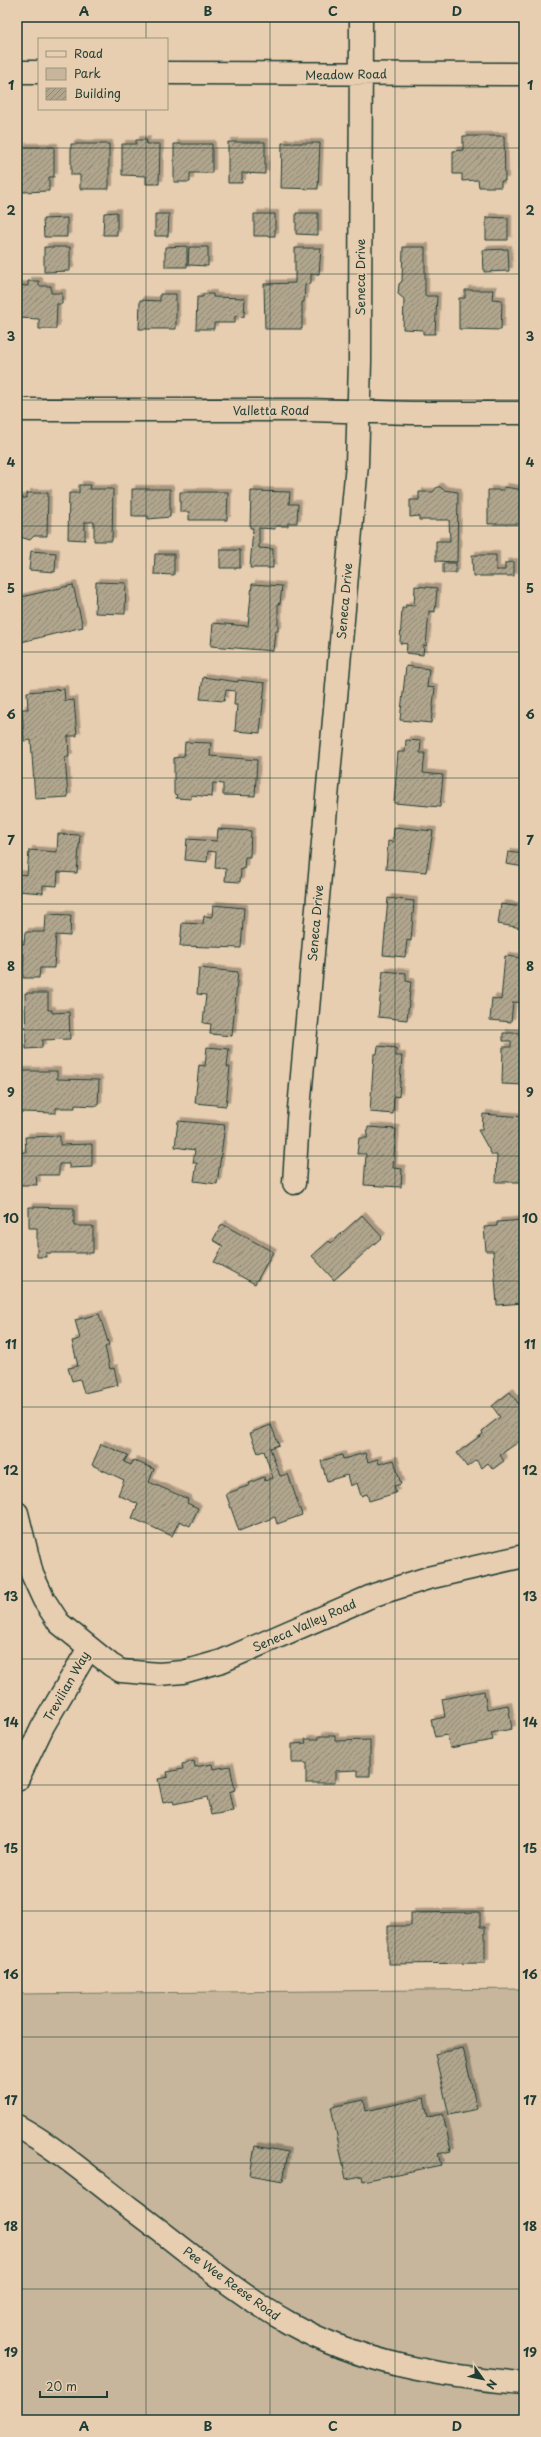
<svg xmlns="http://www.w3.org/2000/svg" width="541" height="2437" viewBox="0 0 541 2437" font-family="'Playpen Sans',sans-serif">
<style>
.green{fill:#c7b69b;stroke:#737a68}
.building{fill:url(#building-hatch);stroke:#1f3d34;filter:url(#shadow)}
.lines{fill:none;stroke-linecap:round;stroke-linejoin:round}
.minor-casing{stroke:#1f3d34;stroke-width:25}
.minor{stroke:#e8ceb0;stroke-width:22}
.grid{fill:none;stroke:#1f3d34;stroke-width:1;stroke-opacity:0.55}
.labels{text-anchor:middle;dominant-baseline:central;stroke-width:3;stroke-linejoin:round;paint-order:stroke}
.street-label{font-size:12px;fill:#1f3d34;stroke:#e8ceb0}
.neatline{fill:none;stroke:#1f3d34;stroke-width:1.5}
.grid-label{font-size:13px;text-anchor:middle;font-weight:bold;fill:#1f3d34}
</style>
<defs>
<pattern id="building-hatch" width="6" height="6" patternUnits="userSpaceOnUse"><rect width="6" height="6" fill="#b1a58d"/><path d="M-1 1l2-2M0 6l6-6M5 7l2-2" fill="none" stroke="#8f8874"/></pattern>
<filter id="shadow"><feDropShadow dx="3.5" dy="-3.5" stdDeviation="0" flood-color="#0004"/></filter>
</defs>
<rect width="100%" height="100%" fill="#e8ceb0"/>
<filter id="ink" filterUnits="userSpaceOnUse"><feTurbulence type="fractalNoise" baseFrequency=".025" numOctaves="2"/><feDisplacementMap in="SourceGraphic" scale="8" xChannelSelector="R" yChannelSelector="G"/><feConvolveMatrix kernelMatrix="1 2 1 2 8 2 1 2 1" color-interpolation-filters="sRGB"/></filter>
<g filter="url(#ink)">
<path class="green" d="M 524,1989 L 524,2420 L 17,2420 L 17,1994 Z"/>
<path class="building" d="M 463,136 L 504,136 L 505,181 L 501,181 L 501,187 L 479,187 L 478,180 L 462,181 L 462,174 L 453,174 L 453,151 L 463,150 Z
M 136,140 L 147,140 L 146,144 L 160,144 L 159,184 L 146,184 L 146,176 L 122,175 L 122,144 L 136,144 Z
M 228,142 L 265,142 L 265,174 L 242,173 L 242,183 L 228,183 Z
M 282,143 L 320,143 L 318,189 L 281,188 Z
M 71,144 L 109,144 L 109,189 L 80,189 L 80,175 L 71,175 Z
M 174,144 L 212,144 L 212,173 L 190,173 L 190,182 L 174,182 Z
M 520,145 L 524,145 L 524,170 L 520,170 Z
M 22,147 L 54,147 L 54,177 L 49,177 L 49,191 L 22,192 Z
M 117,212 L 117,235 L 103,235 L 104,213 Z
M 296,213 L 318,213 L 318,235 L 296,234 Z
M 155,214 L 169,214 L 168,236 L 155,236 Z
M 254,214 L 275,214 L 275,236 L 254,236 Z
M 486,217 L 508,218 L 508,240 L 486,240 Z
M 67,218 L 67,237 L 44,237 L 43,219 Z
M 187,246 L 187,267 L 165,267 L 165,247 Z
M 44,247 L 70,247 L 70,271 L 44,272 Z
M 189,247 L 208,247 L 208,266 L 188,265 Z
M 403,247 L 425,247 L 425,296 L 437,296 L 435,334 L 423,334 L 423,330 L 403,329 L 404,299 L 398,294 L 399,284 L 402,281 Z
M 295,248 L 321,248 L 319,274 L 311,274 L 311,284 L 305,285 L 304,302 L 302,302 L 302,329 L 265,329 L 264,284 L 295,283 Z
M 508,249 L 509,271 L 484,272 L 483,250 Z
M 28,281 L 39,281 L 39,286 L 51,286 L 51,293 L 62,293 L 62,304 L 57,304 L 56,329 L 39,329 L 39,319 L 18,318 L 18,285 L 28,286 Z
M 465,290 L 493,290 L 492,299 L 502,300 L 501,330 L 459,329 L 459,298 L 465,298 Z
M 160,294 L 176,294 L 176,329 L 139,329 L 140,300 L 160,301 Z
M 203,294 L 213,294 L 213,297 L 245,298 L 244,317 L 235,316 L 235,323 L 214,323 L 214,329 L 196,329 L 197,297 L 203,297 Z
M 522,299 L 524,299 L 524,328 L 521,328 Z
M 79,485 L 90,485 L 89,489 L 113,489 L 112,541 L 94,541 L 94,522 L 85,522 L 85,540 L 68,539 L 69,493 L 79,493 Z
M 437,487 L 440,487 L 444,490 L 458,492 L 457,562 L 436,561 L 436,541 L 450,541 L 449,520 L 419,520 L 419,516 L 410,517 L 410,500 L 419,500 L 419,492 L 433,492 Z
M 504,487 L 524,490 L 524,524 L 488,524 L 488,490 L 504,490 Z
M 132,489 L 170,489 L 170,517 L 148,519 L 148,516 L 132,516 Z
M 251,491 L 290,492 L 289,504 L 298,504 L 297,523 L 288,523 L 288,526 L 275,526 L 275,529 L 259,528 L 259,548 L 273,549 L 273,568 L 250,568 L 253,528 L 250,528 Z
M 180,492 L 228,492 L 227,520 L 189,520 L 189,512 L 180,512 Z
M 27,493 L 48,493 L 47,536 L 34,536 L 30,540 L 17,536 L 17,498 L 27,498 Z
M 220,550 L 240,550 L 240,568 L 220,568 Z
M 31,551 L 56,553 L 55,572 L 29,570 Z
M 155,554 L 174,554 L 174,575 L 154,574 Z
M 472,555 L 496,555 L 496,570 L 505,570 L 505,563 L 514,562 L 514,576 L 473,576 Z
M 443,563 L 456,563 L 456,573 L 443,573 Z
M 96,582 L 126,583 L 125,614 L 95,613 Z
M 252,584 L 282,586 L 280,604 L 278,603 L 278,631 L 275,631 L 273,651 L 211,646 L 213,623 L 248,626 Z
M 73,585 L 83,627 L 17,643 L 17,598 Z
M 415,586 L 437,588 L 435,612 L 429,611 L 426,646 L 424,645 L 423,655 L 406,653 L 407,644 L 400,643 L 402,608 L 405,608 L 406,605 L 414,606 Z
M 406,666 L 429,669 L 427,687 L 435,688 L 431,723 L 400,720 Z
M 203,677 L 238,682 L 238,680 L 265,683 L 260,733 L 235,731 L 237,705 L 234,705 L 235,691 L 226,690 L 224,701 L 200,699 Z
M 64,689 L 65,701 L 74,700 L 77,736 L 68,736 L 69,757 L 65,757 L 68,797 L 35,799 L 31,740 L 24,741 L 22,709 L 28,709 L 27,692 Z
M 406,740 L 421,741 L 420,753 L 425,753 L 423,773 L 443,775 L 440,807 L 394,803 L 398,752 L 405,752 Z
M 185,742 L 211,743 L 210,756 L 257,760 L 255,796 L 223,795 L 223,784 L 213,783 L 212,797 L 191,795 L 191,799 L 176,798 L 177,795 L 174,794 L 174,758 L 184,756 Z
M 394,827 L 433,831 L 426,872 L 386,869 L 388,841 L 393,842 Z
M 218,829 L 251,831 L 250,857 L 245,857 L 244,869 L 241,869 L 240,882 L 225,881 L 226,869 L 215,868 L 216,852 L 208,851 L 207,862 L 185,860 L 187,839 L 217,841 Z
M 58,834 L 80,835 L 77,873 L 58,872 L 57,886 L 43,885 L 43,893 L 17,891 L 18,874 L 27,875 L 29,850 L 57,852 Z
M 508,852 L 524,854 L 524,867 L 506,864 Z
M 524,892 L 524,940 L 520,939 L 522,928 L 498,924 L 501,904 L 522,907 Z
M 388,898 L 414,901 L 411,941 L 407,940 L 405,957 L 383,955 Z
M 213,905 L 244,908 L 241,948 L 180,946 L 182,923 L 203,924 L 204,916 L 212,917 Z
M 46,914 L 71,915 L 70,936 L 56,935 L 54,968 L 40,968 L 39,978 L 23,978 L 24,954 L 18,954 L 18,943 L 24,944 L 25,932 L 45,932 Z
M 505,956 L 524,958 L 524,1003 L 513,1002 L 511,1022 L 490,1020 L 492,998 L 501,1000 Z
M 199,968 L 238,972 L 232,1036 L 210,1034 L 211,1024 L 203,1023 L 206,995 L 197,994 Z
M 383,971 L 406,973 L 406,981 L 411,982 L 407,1020 L 378,1017 Z
M 25,993 L 48,993 L 48,1010 L 52,1010 L 52,1013 L 69,1012 L 70,1039 L 42,1040 L 42,1048 L 26,1049 Z
M 503,1033 L 524,1033 L 524,1085 L 502,1084 L 503,1047 L 511,1047 L 511,1041 L 503,1041 Z
M 378,1046 L 396,1048 L 396,1056 L 402,1056 L 399,1097 L 394,1096 L 393,1114 L 370,1112 L 374,1054 L 377,1054 Z
M 207,1047 L 229,1049 L 227,1067 L 230,1067 L 226,1106 L 195,1103 L 199,1065 L 205,1066 Z
M 20,1071 L 57,1071 L 57,1079 L 99,1080 L 98,1106 L 75,1105 L 75,1108 L 56,1108 L 56,1113 L 20,1112 Z
M 483,1114 L 524,1117 L 524,1182 L 496,1182 L 497,1155 L 492,1155 L 478,1130 L 482,1130 Z
M 178,1121 L 225,1125 L 217,1184 L 194,1181 L 197,1163 L 193,1163 L 195,1150 L 175,1147 Z
M 368,1127 L 396,1129 L 393,1168 L 402,1169 L 401,1187 L 364,1185 L 366,1154 L 357,1154 L 359,1138 L 367,1138 Z
M 60,1136 L 60,1145 L 92,1144 L 92,1167 L 69,1168 L 69,1164 L 59,1164 L 59,1175 L 36,1175 L 37,1185 L 17,1185 L 17,1159 L 21,1158 L 21,1152 L 26,1152 L 25,1137 Z
M 29,1207 L 74,1208 L 74,1226 L 93,1226 L 93,1253 L 46,1253 L 46,1257 L 37,1257 L 37,1228 L 29,1228 Z
M 362,1215 L 382,1237 L 334,1280 L 312,1256 L 329,1241 L 331,1243 Z
M 524,1220 L 524,1303 L 497,1305 L 493,1251 L 486,1251 L 484,1227 L 497,1226 L 497,1222 Z
M 222,1224 L 273,1252 L 255,1284 L 214,1262 L 223,1246 L 213,1240 Z
M 99,1314 L 109,1345 L 105,1347 L 110,1369 L 114,1368 L 118,1385 L 84,1393 L 80,1379 L 72,1381 L 68,1368 L 78,1366 L 72,1341 L 80,1339 L 75,1320 Z
M 510,1392 L 520,1406 L 524,1404 L 524,1438 L 500,1455 L 504,1461 L 493,1469 L 488,1463 L 482,1468 L 476,1460 L 467,1467 L 457,1453 L 483,1434 L 482,1431 L 500,1417 L 492,1406 Z
M 271,1425 L 279,1445 L 270,1448 L 280,1476 L 288,1474 L 302,1515 L 277,1524 L 275,1517 L 239,1531 L 226,1494 L 250,1485 L 249,1483 L 264,1477 L 265,1481 L 273,1478 L 264,1451 L 258,1453 L 250,1433 Z
M 101,1444 L 128,1455 L 124,1462 L 131,1465 L 133,1460 L 154,1469 L 149,1482 L 188,1499 L 187,1503 L 198,1508 L 190,1526 L 179,1521 L 172,1536 L 132,1518 L 138,1504 L 118,1495 L 124,1480 L 92,1465 Z
M 365,1453 L 368,1462 L 378,1459 L 379,1464 L 394,1460 L 401,1484 L 394,1486 L 396,1493 L 369,1501 L 367,1494 L 361,1496 L 357,1483 L 350,1486 L 347,1475 L 327,1481 L 321,1461 L 342,1455 L 343,1459 Z
M 484,1691 L 487,1709 L 508,1705 L 512,1729 L 491,1733 L 493,1740 L 450,1748 L 447,1735 L 435,1737 L 431,1720 L 445,1717 L 442,1699 Z
M 319,1736 L 335,1736 L 335,1741 L 370,1740 L 370,1776 L 358,1776 L 358,1770 L 335,1771 L 335,1783 L 306,1783 L 306,1763 L 292,1763 L 292,1744 L 306,1743 L 305,1739 L 319,1739 Z
M 194,1761 L 195,1767 L 212,1764 L 213,1769 L 230,1766 L 235,1790 L 229,1792 L 233,1811 L 211,1815 L 207,1797 L 174,1804 L 173,1801 L 163,1803 L 158,1779 L 168,1777 L 167,1772 L 183,1769 L 182,1764 Z
M 480,1912 L 480,1927 L 485,1927 L 485,1963 L 388,1964 L 388,1926 L 411,1926 L 411,1913 Z
M 463,2048 L 477,2109 L 449,2115 L 435,2054 Z
M 424,2098 L 428,2117 L 443,2114 L 451,2151 L 438,2154 L 441,2165 L 363,2181 L 362,2176 L 346,2179 L 331,2107 L 364,2100 L 366,2111 Z
M 255,2146 L 288,2152 L 283,2181 L 250,2175 Z"/>
<g class="lines">
<g class="minor-casing">
<path id="minor" d="M 17,72 L 39,72
M 167,73 L 524,74
M 17,410 L 309,410 L 411,413 L 524,413
M 294,1183 L 298,1120 L 357,464 L 360,362 L 361,17
M 17,1513 L 32,1574 L 44,1600 L 59,1623 L 111,1665 L 121,1671 L 159,1674 L 183,1672 L 222,1661 L 374,1595 L 428,1578 L 524,1556
M 17,1780 L 43,1726 L 89,1648
M 17,2126 C 57,2148 93,2180 130,2208 C 182,2246 232,2291 289,2323 C 360,2363 443,2377 524,2383"/>
</g>
<use href="#minor" class="minor"/>
</g>
</g>
<path class="grid" d="M 146,17 L 146,39M 270,17 L 270,2420M 395,17 L 395,2420M 146,109 L 146,2420M 17,148 L 524,148M 17,274 L 524,274M 17,400 L 524,400M 17,526 L 524,526M 17,652 L 524,652M 17,778 L 524,778M 17,904 L 524,904M 17,1030 L 524,1030M 17,1156 L 524,1156M 17,1281 L 524,1281M 17,1407 L 524,1407M 17,1533 L 524,1533M 17,1659 L 524,1659M 17,1785 L 524,1785M 17,1911 L 524,1911M 17,2037 L 524,2037M 17,2163 L 524,2163M 17,2289 L 524,2289"/>
<g class="labels">
<g class="street-label">
<text transform="translate(346 74) rotate(-1)">Meadow Road</text>
<text transform="translate(360 277) rotate(-90)">Seneca Drive</text>
<text x="271" y="410">Valletta Road</text>
<text transform="translate(344 601) rotate(-85)">Seneca Drive</text>
<text transform="translate(315 923) rotate(-85)">Seneca Drive</text>
<text transform="translate(304 1625) rotate(-24)">Seneca Valley Road</text>
<text transform="translate(66 1686) rotate(-60)">Trevilian Way</text>
<text transform="translate(232 2283) rotate(36)">Pee Wee Reese Road</text>
</g>
</g>
<rect width="541" height="2437" fill="none" stroke="#e8ceb0" stroke-width="44"/>
<rect x="38" y="38" width="130" height="72" fill="#e8ceb0" stroke="#98947e"/>
<rect x="46" y="51" width="20" height="6" fill="#e8ceb0" stroke="#98947e"/>
<text x="74" y="58" font-size="12" fill="#1f3d34">Road</text>
<rect x="46" y="68" width="20" height="12" fill="#c7b69b" stroke="#98947e"/>
<text x="74" y="78" font-size="12" fill="#1f3d34">Park</text>
<rect x="46" y="88" width="20" height="12" fill="url(#building-hatch)" stroke="#98947e"/>
<text x="74" y="98" font-size="12" fill="#1f3d34">Building</text>
<g transform="translate(483 2379) rotate(123)" stroke="#e8ceb0" stroke-width="3" paint-order="stroke">
<path d="M0-3L7 15L0 10L-7 15Z" fill="#1f3d34"/>
<text y="-6" font-size="11" font-weight="bold" text-anchor="middle" fill="#1f3d34">N</text>
</g>
<path d="M40 2391v6h67v-6" fill="none" stroke="#1f3d34" stroke-width="2"/>
<text x="46" y="2391" font-size="12" fill="#1f3d34" stroke="#e8ceb0" stroke-width="3" paint-order="stroke">20 m</text>
<rect x="22" y="22" width="497" height="2393" class="neatline"/>
<g class="grid-label">
<text x="84" y="16">A</text>
<text x="208" y="16">B</text>
<text x="333" y="16">C</text>
<text x="457" y="16">D</text>
<text x="11" y="90">1</text>
<text x="530" y="90">1</text>
<text x="11" y="215">2</text>
<text x="530" y="215">2</text>
<text x="11" y="341">3</text>
<text x="530" y="341">3</text>
<text x="11" y="467">4</text>
<text x="530" y="467">4</text>
<text x="11" y="593">5</text>
<text x="530" y="593">5</text>
<text x="11" y="719">6</text>
<text x="530" y="719">6</text>
<text x="11" y="845">7</text>
<text x="530" y="845">7</text>
<text x="11" y="971">8</text>
<text x="530" y="971">8</text>
<text x="11" y="1097">9</text>
<text x="530" y="1097">9</text>
<text x="11" y="1223">10</text>
<text x="530" y="1223">10</text>
<text x="11" y="1349">11</text>
<text x="530" y="1349">11</text>
<text x="11" y="1475">12</text>
<text x="530" y="1475">12</text>
<text x="11" y="1601">13</text>
<text x="530" y="1601">13</text>
<text x="11" y="1727">14</text>
<text x="530" y="1727">14</text>
<text x="11" y="1853">15</text>
<text x="530" y="1853">15</text>
<text x="11" y="1979">16</text>
<text x="530" y="1979">16</text>
<text x="11" y="2105">17</text>
<text x="530" y="2105">17</text>
<text x="11" y="2231">18</text>
<text x="530" y="2231">18</text>
<text x="11" y="2357">19</text>
<text x="530" y="2357">19</text>
<text x="84" y="2431">A</text>
<text x="208" y="2431">B</text>
<text x="333" y="2431">C</text>
<text x="457" y="2431">D</text>
</g>
</svg>
